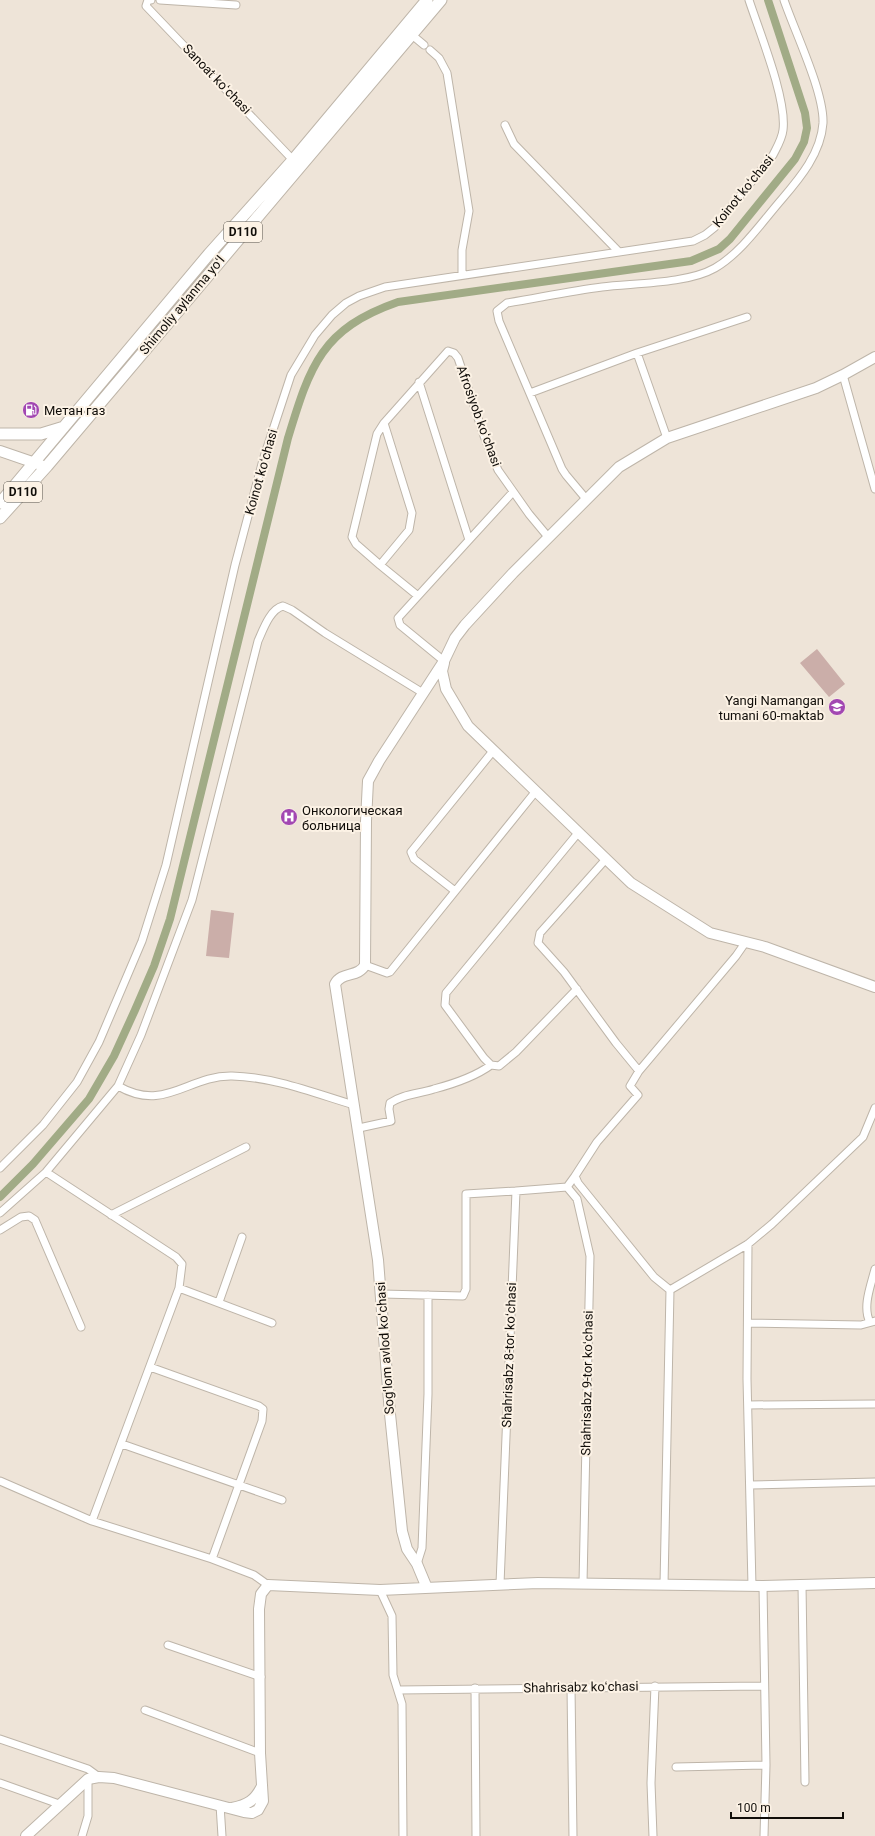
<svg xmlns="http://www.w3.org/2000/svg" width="875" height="1836" viewBox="0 0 875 1836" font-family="Roboto,sans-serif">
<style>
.green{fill:#cbaea9}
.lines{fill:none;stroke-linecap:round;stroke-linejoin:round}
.canal{stroke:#a1ab86;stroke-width:8}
.street-casing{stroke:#beb5a9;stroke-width:9}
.secondary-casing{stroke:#beb5a9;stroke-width:12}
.primary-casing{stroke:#beb5a9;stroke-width:13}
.street{stroke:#fff;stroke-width:7}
.secondary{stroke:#fff;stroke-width:10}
.primary{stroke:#fff;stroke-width:11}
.labels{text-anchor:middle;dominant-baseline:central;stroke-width:4;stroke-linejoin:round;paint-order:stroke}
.shield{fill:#fcf2e5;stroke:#57524b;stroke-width:1}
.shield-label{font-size:12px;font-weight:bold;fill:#100d09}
.street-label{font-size:13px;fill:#100d09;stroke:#fcf2e5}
.poi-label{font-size:13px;fill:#100d09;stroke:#fcf2e5;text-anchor:start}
</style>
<rect width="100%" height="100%" fill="#eee4d8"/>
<path class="green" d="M 817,649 L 845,684 L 829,697 L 800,663 Z
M 211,910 L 234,913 L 229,958 L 206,956 Z"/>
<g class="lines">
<path class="canal" d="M 0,1197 L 33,1164 L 89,1099 L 114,1056 L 135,1010 L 154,966 L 170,919 L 288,438 C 310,366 321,329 398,302 L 691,261 L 719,249 L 730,239 L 795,159 L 804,142 L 807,128 L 805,113 L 768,0"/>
<g class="street-casing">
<path id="street" d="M 151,0 L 148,0 L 146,6 L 293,160
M 160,0 L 236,5
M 412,35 L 424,45
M 430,50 L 439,58 L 447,73 L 469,211 L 462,250 L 462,275
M 505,125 L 514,144 L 618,251
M 637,353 L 667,438
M 843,375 L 875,489
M 530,393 L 637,353 L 747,317
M 587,500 L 566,475 L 562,469 L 499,321 L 497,311 L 507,303 C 538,298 570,291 602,287 C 634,283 687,284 715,268 C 741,253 762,222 782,199 C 800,178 821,153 823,123 C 824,92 795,32 784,0
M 469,540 L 513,492
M 380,565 L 356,544 L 352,537 L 377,434 L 384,423
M 418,596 L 469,540 L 419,382
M 444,661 L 400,625 L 398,618 L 418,596 L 380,565 L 409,530 L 412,513 L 384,423 L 448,351 L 454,353 L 458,358 L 484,436 L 498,470 L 529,514 L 549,538
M 606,859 L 540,933 L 538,943 L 564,972 L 616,1043 L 639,1071
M 455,891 L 414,859 L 411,852 L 493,751
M 365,965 L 387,973 L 390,972 L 536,791
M 577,989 L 516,1052 L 499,1066 L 491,1065 L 484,1058 L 445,1005 L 446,993 L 578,833
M 118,1086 C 165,1113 188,1075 232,1076 C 274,1077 314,1093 354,1105
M 359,1128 L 391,1121 L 389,1109 L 390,1103 C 403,1094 419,1094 434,1089 C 453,1084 476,1076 491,1065
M 0,1168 L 43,1125 L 77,1082 L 99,1042 L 142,941 L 166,865 L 235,565 L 263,460 L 291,375 L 315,335 L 332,315 L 346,303 L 359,296 L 385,287 L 693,241 L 705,235 L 715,227 L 773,155 C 777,147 782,139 783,130 C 787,99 759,31 749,0
M 46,1172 L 176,1257 L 182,1264 L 179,1288 L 92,1521
M 567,1187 L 577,1199 L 590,1256 L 583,1583
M 0,1213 L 46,1172 L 118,1086 L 141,1035 L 192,900 L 258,641 C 263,630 270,609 283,606 L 292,610 L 325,633 L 423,693
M 111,1215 L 246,1147
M 0,1230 L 21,1217 L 29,1216 L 35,1220 L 81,1327
M 748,1244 L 747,1379 L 752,1586
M 179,1288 L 272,1323
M 670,1290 L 654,1277 L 578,1183 L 575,1176 L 597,1142 L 638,1095 L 630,1086 L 639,1071 L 736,956 L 745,943
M 670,1290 L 748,1244 L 772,1224 L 863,1137 L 875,1108
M 382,1294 L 463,1296 L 466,1289 L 466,1194 L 516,1191
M 219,1302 L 242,1237
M 870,1322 C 862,1307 871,1285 875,1269
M 748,1323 L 861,1325 L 875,1321
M 150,1367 L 259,1406 L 263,1409 L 262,1421 L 212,1559
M 748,1405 L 875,1404
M 122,1444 L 282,1500
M 0,1481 L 92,1521 L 212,1559 L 254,1575 L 268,1585
M 750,1485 L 875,1482
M 417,1564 L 422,1548 L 428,1394 L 428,1295
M 500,1584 L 516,1191 L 567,1187 L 575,1176
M 664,1585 L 670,1290
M 802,1585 L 805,1782
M 763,1586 L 766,1765 L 764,1836
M 380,1590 L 392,1616 L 393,1675 L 402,1704 L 403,1836
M 168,1645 L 261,1677
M 571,1687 L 573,1836
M 475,1688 L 476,1836
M 398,1690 L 764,1686
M 145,1710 L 260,1753
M 0,1739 L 88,1769 L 99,1777
M 676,1767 L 766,1765
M 0,1783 L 59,1804
M 220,1805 L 222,1836
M 82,1836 L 88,1816 L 88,1779
M 653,1836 L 651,1783 L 655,1686"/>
</g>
<g class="secondary-casing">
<path id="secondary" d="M 0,451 L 41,465
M 444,663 L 442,671 L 446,689 L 468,726 L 631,883 L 710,933 L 765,947 L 875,987
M 427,1588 L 417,1564 L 407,1549 L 402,1531 L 390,1414 L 378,1260 L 335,984 C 342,971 358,978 365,965 L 366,821 L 368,781 L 379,761 L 444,661 L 455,638 L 465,625 L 513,573 L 619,467 L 667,438 L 816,388 L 843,375 L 875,357
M 232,1808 C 248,1805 255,1800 262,1786
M 26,1836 L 88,1779 L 99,1777 L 114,1778 L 244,1812 L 252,1813 L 258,1810 L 263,1801 L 260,1753 L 259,1609 L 261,1594 L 268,1585 L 380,1590 L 538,1583 L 763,1586 L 875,1583"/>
</g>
<g class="primary-casing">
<path id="primary" d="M 0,434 L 41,434 L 64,427
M 0,503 L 209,254 L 293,160 L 427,0
M 0,518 L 47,466 L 441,0"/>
</g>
<use href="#street" class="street"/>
<use href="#secondary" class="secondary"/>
<use href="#primary" class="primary"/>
</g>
<defs>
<g id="fuel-disc" transform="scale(0.9)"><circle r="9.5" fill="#a247b2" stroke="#fcf2e5"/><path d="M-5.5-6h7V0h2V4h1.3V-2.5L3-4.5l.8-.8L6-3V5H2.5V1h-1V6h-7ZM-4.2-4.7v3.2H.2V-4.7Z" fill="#fff"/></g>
<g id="school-disc" transform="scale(0.9)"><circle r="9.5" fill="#a247b2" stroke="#fcf2e5"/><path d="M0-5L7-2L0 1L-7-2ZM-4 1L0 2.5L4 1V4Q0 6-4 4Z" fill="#fff"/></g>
<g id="hospital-disc" transform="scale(0.9)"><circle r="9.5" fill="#a247b2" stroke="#fcf2e5"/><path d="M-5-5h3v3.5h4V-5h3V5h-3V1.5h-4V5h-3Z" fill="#fff"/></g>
</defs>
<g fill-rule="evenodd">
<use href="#fuel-disc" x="31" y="410"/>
<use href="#school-disc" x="837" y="707"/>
<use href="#hospital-disc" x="289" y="817"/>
</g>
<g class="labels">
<g class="shield">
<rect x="224" y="222" width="38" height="20" rx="3"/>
<rect x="4" y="482" width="38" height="20" rx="3"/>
</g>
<g class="shield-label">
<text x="243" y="232">D110</text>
<text x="23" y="492">D110</text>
</g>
<g class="street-label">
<text transform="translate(217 79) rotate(46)">Sanoat koʻchasi</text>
<text transform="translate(743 191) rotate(-51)">Koinot koʻchasi</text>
<text transform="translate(182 305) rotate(-50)">Shimoliy aylanma yoʻl</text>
<text transform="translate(479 416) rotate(70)">Afrosiyob koʻchasi</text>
<text transform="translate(261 472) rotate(-74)">Koinot koʻchasi</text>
<text transform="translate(385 1348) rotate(-94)">Sogʻlom avlod koʻchasi</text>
<text transform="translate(509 1355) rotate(-88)">Shahrisabz 8-tor koʻchasi</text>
<text transform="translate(587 1383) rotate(-89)">Shahrisabz 9-tor koʻchasi</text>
<text transform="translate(581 1687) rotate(-1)">Shahrisabz koʻchasi</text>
</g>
<g class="poi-label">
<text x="44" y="410">Метан газ</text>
<text x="824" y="700" text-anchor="end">Yangi Namangan<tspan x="824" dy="15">tumani 60-maktab</tspan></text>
<text x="302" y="810">Онкологическая<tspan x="302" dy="15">больница</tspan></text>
</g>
</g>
<path d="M731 1812v6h112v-6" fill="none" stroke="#100d09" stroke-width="2"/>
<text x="737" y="1812" font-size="12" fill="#100d09" stroke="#fcf2e5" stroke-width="3" paint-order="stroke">100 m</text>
</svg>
